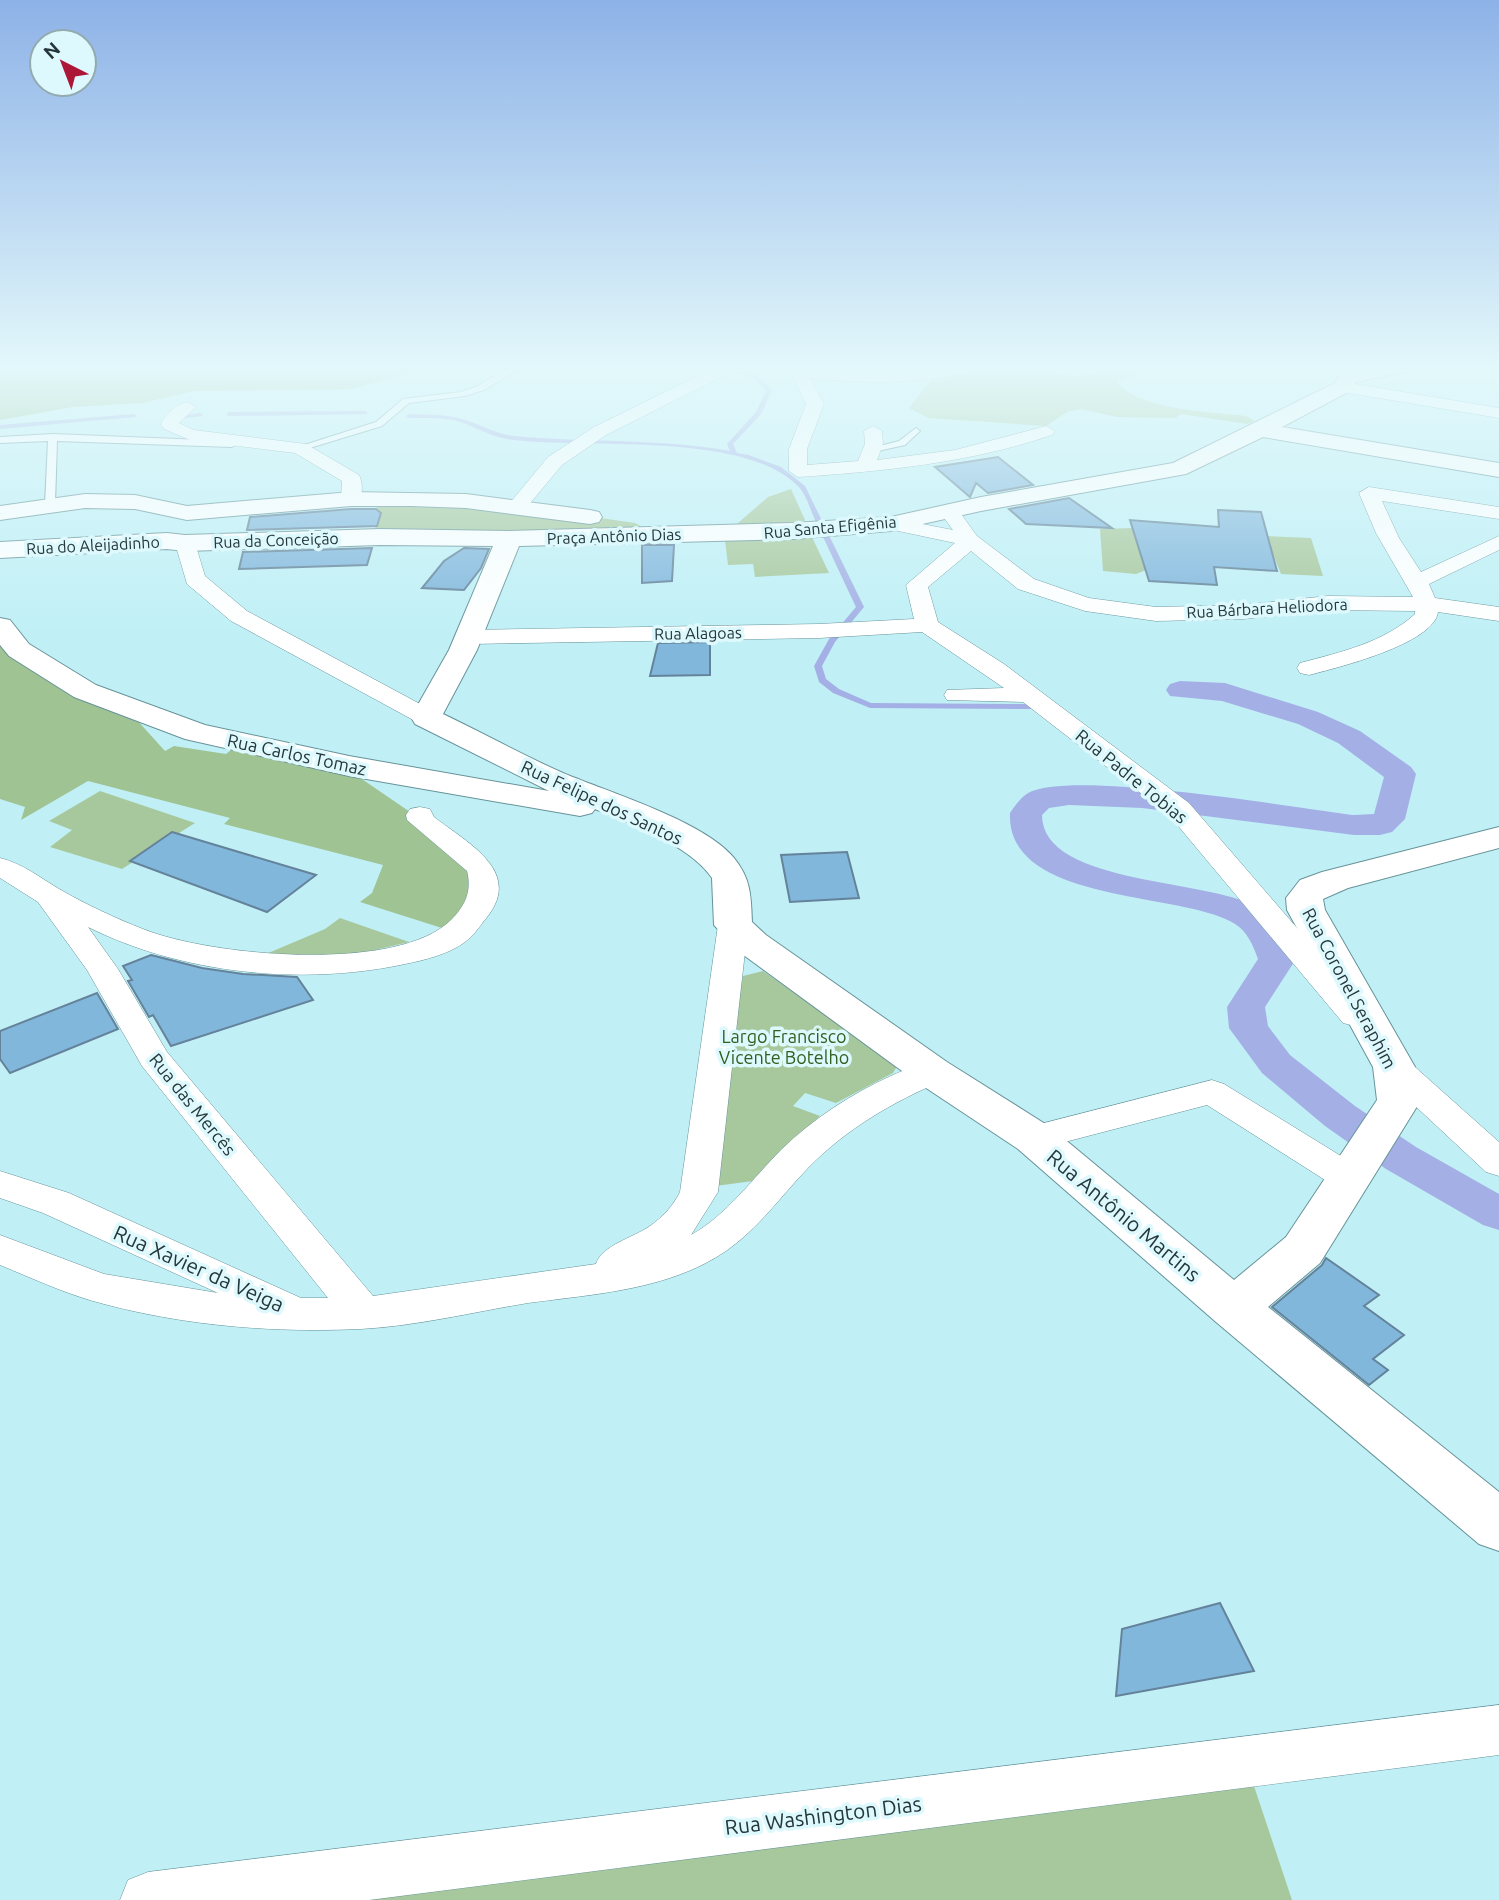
<svg xmlns="http://www.w3.org/2000/svg" width="1499" height="1900" viewBox="0 0 1499 1900" font-family="Ubuntu,sans-serif">
<style>
.green{fill:#a7c89c}
.forest{fill:#9fc393}
.lines{fill:none;stroke-linecap:round;stroke-linejoin:round}
.stream{fill:#a4b0e5;fill-rule:evenodd}
.canal{fill:#a4b0e5;fill-rule:evenodd}
.building{fill:#82b7dc;stroke:#64839a;stroke-width:2}
.lane-casing{stroke:#669399;stroke-width:2}
.street-casing{stroke:#669399;stroke-width:1}
.secondary-casing{stroke:#669399;stroke-width:2}
.lane{fill:#fff;fill-rule:evenodd}
.street{fill:#fff;fill-rule:evenodd}
.secondary{fill:#fff;fill-rule:evenodd}
.labels{text-anchor:middle;dominant-baseline:central;stroke-width:7;stroke-linejoin:round;paint-order:stroke}
.far-street-label{font-size:16px;fill:#25373a;stroke:#ddf9fd}
.street-label{font-size:18px;fill:#25373a;stroke:#ddf9fd}
.park-label{font-size:18px;fill:#315f1e;stroke:#ddf9fd}
.near-street-label{font-size:21px;fill:#25373a;stroke:#ddf9fd}
</style>
<rect width="100%" height="100%" fill="#c0f0f6"/>
<path class="green" d="M 1012,367 L 1030,367 L 1051,373 L 1079,376 L 1126,367 L 1173,367 L 1141,372 L 1117,382 C 1138,410 1212,412 1246,416 L 1255,421 L 1248,424 L 1181,414 L 1175,418 L 1117,417 L 1081,409 L 1067,412 L 1046,426 L 929,418 L 909,408 L 931,380 Z
M 791,489 L 805,520 L 800,525 L 730,530 L 768,497 Z
M 426,501 L 600,518 L 635,523 L 647,530 L 639,532 L 375,530 L 377,502 Z
M 1134,528 L 1146,570 L 1136,574 L 1103,571 L 1100,529 Z
M 811,535 L 829,573 L 755,577 L 753,564 L 728,565 L 725,541 Z
M 1266,536 L 1311,538 L 1323,576 L 1281,574 Z
M 100,791 L 195,823 L 122,869 L 50,847 L 72,830 L 49,821 Z
M 340,918 L 409,942 L 345,957 L 266,954 L 325,929 Z
M 763,971 L 895,1063 L 896,1068 L 893,1073 L 836,1103 L 805,1093 L 793,1106 L 820,1116 L 753,1181 L 715,1186 L 720,1108 L 743,976 Z
M 1243,1753 L 1292,1900 L 203,1900 Z"/>
<path class="forest" d="M 0,367 L 275,367 C 293,374 318,373 337,367 L 435,367 L 350,389 L 194,391 L 142,403 L 73,407 L 0,420 Z
M 0,633 L 126,708 L 165,751 L 174,746 L 226,754 L 231,750 L 267,753 L 356,775 L 413,814 L 468,866 L 472,876 L 463,911 L 445,929 L 360,902 L 372,893 L 383,865 L 224,824 L 230,818 L 88,781 L 21,820 L 25,807 L 0,799 Z"/>
<g class="lines">
<path class="stream" d="M 739,367 L 743,367 L 742,370 L 758,376 L 772,391 L 761,414 L 733,444 L 737,453 L 749,455 L 781,467 L 805,486 L 864,607 L 835,642 L 822,666 L 826,679 L 839,689 L 871,703 L 1029,704 L 1032,705 L 1032,709 L 870,708 L 833,693 L 819,682 L 814,666 L 829,639 L 856,607 C 842,578 829,549 815,520 C 810,509 806,494 798,486 C 742,430 585,450 507,439 C 489,436 474,426 457,421 C 442,417 425,418 409,418 L 406,416 L 409,414 C 425,415 442,414 458,418 C 477,422 494,434 514,436 C 586,443 659,438 730,451 L 727,444 L 756,412 L 766,391 L 754,378 L 737,372 Z
M 365,411 L 367,412 L 367,414 L 229,416 L 226,414 L 229,412 Z
M 200,413 L 203,415 L 202,416 L 184,418 L 181,416 Z
M 134,414 L 137,416 L 136,417 L 0,429 L 0,425 Z"/>
<path class="canal" d="M 1180,681 L 1225,683 L 1318,712 L 1360,731 L 1411,767 L 1416,774 L 1405,819 L 1392,832 L 1380,835 L 1354,835 L 1142,808 L 1069,805 L 1049,808 L 1042,815 C 1042,887 1217,878 1263,910 C 1279,921 1287,942 1296,959 L 1265,1007 L 1268,1026 L 1290,1055 L 1355,1106 L 1416,1147 L 1499,1194 L 1499,1230 L 1483,1225 L 1386,1169 L 1325,1126 L 1262,1073 L 1229,1028 L 1227,1007 L 1258,959 C 1253,946 1248,932 1235,924 C 1184,891 1006,905 1010,813 C 1014,807 1021,797 1028,793 C 1072,769 1295,808 1354,815 L 1374,814 L 1384,777 L 1338,743 L 1298,724 L 1222,701 L 1170,696 L 1166,690 L 1170,684 Z"/>
</g>
<path class="building" d="M 998,457 L 1033,485 L 988,493 L 976,483 L 970,497 L 935,467 Z
M 1069,498 L 1112,528 L 1026,524 L 1009,509 Z
M 351,509 L 376,509 L 381,513 L 377,526 L 247,530 L 250,517 Z
M 1218,510 L 1261,512 L 1277,571 L 1214,567 L 1217,585 L 1149,581 L 1130,520 L 1219,527 Z
M 642,545 L 674,545 L 672,581 L 642,583 Z
M 372,548 L 367,565 L 239,569 L 243,552 Z
M 464,548 L 489,549 L 481,568 L 464,590 L 422,588 L 444,561 Z
M 710,642 L 710,675 L 650,676 L 658,643 Z
M 172,832 L 316,875 L 267,912 L 130,861 Z
M 847,852 L 859,898 L 790,902 L 781,855 Z
M 151,955 L 202,968 L 243,974 L 297,977 L 313,1000 L 171,1046 L 153,1015 L 149,1017 L 128,981 L 132,980 L 123,966 Z
M 97,993 L 118,1029 L 10,1073 L 0,1059 L 0,1031 Z
M 1326,1258 L 1379,1295 L 1364,1306 L 1404,1335 L 1373,1359 L 1388,1370 L 1369,1385 L 1272,1307 L 1322,1265 Z
M 1220,1603 L 1254,1671 L 1116,1696 L 1122,1629 Z"/>
<g class="lines">
<g class="lane-casing">
<path id="lane" d="M 517,367 L 530,367 L 512,373 L 484,390 L 465,396 L 409,403 L 382,426 L 303,450 L 295,448 L 376,422 L 403,399 L 461,392 L 478,386 L 506,369 Z
M 916,428 L 920,431 L 905,445 L 873,452 L 868,449 L 899,441 Z
M 53,434 L 203,440 L 232,441 L 237,444 L 232,447 L 57,441 L 55,504 L 50,507 L 45,504 L 48,441 L 0,443 L 0,437 Z"/>
</g>
<g class="street-casing">
<path id="street" d="M 716,367 L 758,367 L 750,372 L 727,374 L 606,435 L 562,465 L 522,513 L 508,513 L 505,509 L 548,457 L 594,427 Z
M 795,367 L 886,372 L 949,367 L 980,367 L 978,370 C 922,384 866,384 810,378 L 824,404 L 807,449 L 807,465 L 858,461 L 865,444 L 864,431 L 873,426 L 882,431 L 883,444 L 877,460 L 955,450 L 1046,426 L 1055,431 L 1052,435 C 969,463 885,471 798,477 L 789,471 L 789,449 L 806,404 L 791,372 Z
M 1343,382 L 1499,408 L 1499,418 L 1337,391 L 1335,387 Z
M 187,402 L 196,407 L 179,423 L 194,430 L 306,444 L 359,475 C 363,482 363,496 358,503 L 344,503 L 341,499 L 342,481 L 295,453 L 190,440 L 164,429 L 161,425 C 163,415 177,404 187,402 Z
M 1369,487 L 1499,507 L 1499,519 L 1382,501 L 1399,538 L 1421,572 L 1499,536 L 1499,550 L 1429,584 L 1435,598 L 1499,607 L 1499,621 L 1438,612 C 1434,644 1336,668 1309,675 L 1300,673 L 1297,668 L 1300,663 C 1341,652 1383,643 1415,614 L 1415,611 L 1328,610 L 1243,619 L 1156,621 L 1085,611 L 1018,589 L 971,551 L 928,587 L 938,622 L 1004,664 L 1189,803 L 1367,1009 L 1372,1016 L 1367,1023 L 1355,1026 L 1343,1023 L 1169,815 L 1023,702 L 947,700 L 944,695 L 947,690 L 1004,688 L 922,632 L 819,638 L 469,644 L 461,642 L 457,637 L 461,632 L 469,630 L 819,624 L 914,619 L 906,585 L 955,543 L 884,528 L 881,524 L 884,520 L 891,518 L 953,530 L 939,511 L 942,507 L 956,507 L 977,536 L 1034,579 L 1089,598 L 1156,607 L 1243,605 L 1328,596 L 1413,597 L 1376,533 L 1359,493 Z
M 185,537 L 192,539 L 195,543 L 205,576 L 247,611 L 435,712 L 439,717 L 435,722 L 426,725 L 417,722 L 231,621 L 187,584 L 175,543 L 178,539 Z
M 420,807 L 430,809 L 434,817 C 469,844 527,873 483,922 C 478,929 472,937 465,942 C 449,954 425,960 405,964 C 303,986 182,974 88,927 L 118,969 L 167,1052 L 373,1296 L 596,1264 C 602,1245 633,1238 650,1226 C 663,1217 673,1206 680,1192 L 718,925 L 722,918 L 733,916 L 744,918 L 748,925 L 718,1192 L 691,1235 C 727,1215 752,1179 781,1150 C 814,1118 851,1094 893,1075 C 910,1068 926,1059 944,1064 L 949,1072 L 944,1080 C 893,1102 847,1128 808,1168 C 781,1196 758,1229 726,1251 C 669,1290 595,1294 528,1303 C 473,1312 417,1326 361,1329 C 276,1333 187,1326 104,1304 C 68,1295 34,1279 0,1265 L 0,1235 L 104,1274 L 218,1293 L 43,1213 L 0,1198 L 0,1171 L 69,1193 L 301,1298 L 328,1298 L 142,1066 L 87,970 L 38,902 L 0,878 L 0,858 C 24,864 40,878 61,890 C 87,905 115,918 143,929 C 210,956 399,974 452,919 C 466,905 472,890 467,871 L 407,820 L 406,815 L 410,809 Z
M 1394,1056 L 1406,1059 L 1499,1142 L 1499,1176 L 1486,1172 L 1382,1075 L 1377,1067 L 1382,1059 Z
M 1212,1080 L 1224,1084 L 1362,1169 L 1368,1178 L 1362,1187 L 1349,1191 L 1336,1187 L 1207,1105 L 1034,1150 L 1021,1147 L 1016,1138 L 1021,1129 Z
M 1499,1705 L 1499,1755 L 369,1900 L 120,1900 L 128,1880 L 148,1872 Z"/>
</g>
<g class="secondary-casing">
<path id="secondary" d="M 1371,367 L 1412,367 L 1409,371 L 1356,382 L 1350,391 L 1282,427 L 1499,463 L 1499,477 L 1263,437 L 1186,474 L 981,511 L 891,531 L 793,539 L 519,546 L 477,650 L 443,714 C 483,733 522,755 563,773 C 608,792 704,821 734,858 C 751,879 751,896 752,922 L 766,935 L 947,1062 L 1050,1127 L 1234,1280 L 1286,1237 L 1377,1100 L 1373,1067 L 1287,910 L 1286,898 L 1300,880 L 1322,872 L 1499,827 L 1499,848 L 1348,888 L 1323,899 L 1325,910 L 1415,1067 L 1421,1100 L 1320,1263 L 1268,1307 L 1499,1492 L 1499,1551 L 1479,1544 L 1216,1322 L 1018,1149 L 917,1082 L 738,951 L 714,925 L 712,878 C 690,845 631,824 595,809 L 592,813 L 580,816 L 349,776 L 185,739 L 74,697 L 9,656 L 0,645 L 0,618 L 10,620 L 29,644 L 96,685 L 205,725 L 349,756 L 549,791 L 415,724 L 411,717 L 449,650 L 493,546 L 380,545 L 185,551 L 167,549 L 0,558 L 0,542 L 167,533 L 185,535 L 380,529 L 509,531 L 793,523 L 891,517 L 981,497 L 1173,463 L 1335,383 L 1341,373 Z
M 351,492 L 466,494 L 590,510 L 599,512 L 602,517 L 599,522 L 590,524 L 466,508 L 411,506 L 351,506 L 187,520 L 135,509 L 85,508 L 0,520 L 0,506 L 85,494 L 135,495 L 187,506 Z"/>
</g>
<use href="#lane" class="lane"/>
<use href="#street" class="street"/>
<use href="#secondary" class="secondary"/>
</g>
<linearGradient id="sky" x2="0" y2="1"><stop stop-color="#8db2e7"/><stop offset="0.58" stop-color="#e3f8fb"/><stop offset="1" stop-color="#e3f8fb" stop-opacity="0"/></linearGradient>
<rect width="1499" height="633" fill="url(#sky)"/>
<g class="labels">
<g class="far-street-label">
<text transform="translate(830 527) rotate(-5)">Rua Santa Efigênia</text>
<text transform="translate(614 536) rotate(-2)">Praça Antônio Dias</text>
<text transform="translate(276 540) rotate(-2)">Rua da Conceição</text>
<text transform="translate(93 545) rotate(-3)">Rua do Aleijadinho</text>
<text transform="translate(1267 608) rotate(-3)">Rua Bárbara Heliodora</text>
<text transform="translate(698 633) rotate(-1)">Rua Alagoas</text>
</g>
<g class="street-label">
<text transform="translate(297 754) rotate(12)">Rua Carlos Tomaz</text>
<text transform="translate(1132 776) rotate(39)">Rua Padre Tobias</text>
<text transform="translate(602 802) rotate(25)">Rua Felipe dos Santos</text>
<text transform="translate(1350 988) rotate(62)">Rua Coronel Seraphim</text>
<text transform="translate(193 1104) rotate(51)">Rua das Mercês</text>
</g>
<g class="park-label">
<text x="784" y="1036">Largo Francisco<tspan x="784" dy="21">Vicente Botelho</tspan></text>
</g>
<g class="near-street-label">
<text transform="translate(1124 1215) rotate(40)">Rua Antônio Martins</text>
<text transform="translate(199 1268) rotate(24)">Rua Xavier da Veiga</text>
<text transform="translate(823 1815) rotate(-7)">Rua Washington Dias</text>
</g>
</g>
<g transform="translate(63 63) rotate(318)"><circle r="33" fill="#ddf9fd" stroke="#93abaf" stroke-width="2"/>
<path d="M0-5L12 26L0 18L-12 26Z" fill="#ac1737"/>
<text y="-10" font-size="19" font-weight="bold" text-anchor="middle" fill="#25373a">N</text>
</g>
</svg>
